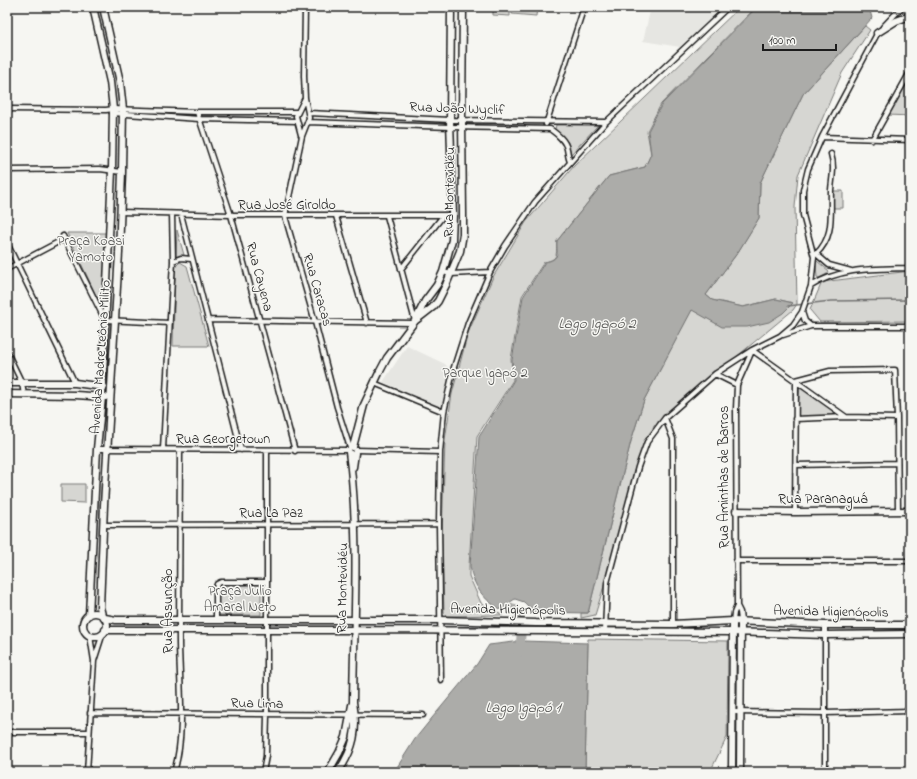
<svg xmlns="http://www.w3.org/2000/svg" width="917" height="779" viewBox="0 0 917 779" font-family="'Indie Flower',sans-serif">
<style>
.built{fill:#e6e6e2}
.green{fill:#d6d6d2;stroke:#797977}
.water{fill:#acaca9;stroke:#727271}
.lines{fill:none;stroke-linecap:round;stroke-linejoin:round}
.stream{stroke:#727271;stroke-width:1.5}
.river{stroke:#acaca9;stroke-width:9}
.street-casing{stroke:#1c1c1c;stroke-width:7}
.secondary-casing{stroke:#1c1c1c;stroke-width:9}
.street{stroke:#f6f6f2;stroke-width:4}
.secondary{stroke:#f6f6f2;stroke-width:6}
.labels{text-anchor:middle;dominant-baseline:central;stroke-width:3;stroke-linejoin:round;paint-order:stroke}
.street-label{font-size:14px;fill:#1c1c1c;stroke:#f6f6f2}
.park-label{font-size:14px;fill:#545453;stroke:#f6f6f2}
.water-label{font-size:15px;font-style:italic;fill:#565654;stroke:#f6f6f2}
</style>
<rect width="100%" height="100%" fill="#f6f6f2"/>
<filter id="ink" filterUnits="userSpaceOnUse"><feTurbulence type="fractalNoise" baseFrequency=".025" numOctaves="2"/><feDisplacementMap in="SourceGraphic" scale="8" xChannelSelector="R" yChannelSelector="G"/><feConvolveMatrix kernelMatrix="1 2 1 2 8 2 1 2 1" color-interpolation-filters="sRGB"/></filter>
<g filter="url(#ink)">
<path class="built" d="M 651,7 L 722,7 L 680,47 L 643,41 Z
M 407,346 L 445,364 L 449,369 L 442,408 L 383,382 Z"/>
<path class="green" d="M 493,7 L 510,7 L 510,16 L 493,15 Z
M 512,7 L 537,7 L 536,16 L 512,14 Z
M 740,7 L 756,7 L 661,104 L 647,131 L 651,154 L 645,167 L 609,176 L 557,241 C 555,252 561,259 544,262 L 522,296 L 511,359 L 513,380 L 477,436 L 469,566 L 469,576 L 481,603 L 503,615 L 447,616 L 444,613 L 442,536 L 445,440 L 452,394 L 468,333 L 493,277 L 526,222 L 574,166 Z
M 865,26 L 870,30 L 842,73 L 798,175 L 795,207 L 797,304 L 793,310 L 654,425 L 595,615 L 581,618 L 581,613 L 588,613 L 631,441 L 644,400 L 692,309 L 722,326 L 793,303 L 776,299 L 743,307 L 712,300 L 706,295 L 738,252 L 759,218 L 760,183 L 803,94 Z
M 910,75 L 910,116 L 888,115 Z
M 556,125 L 598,125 L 571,154 L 568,142 L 555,129 Z
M 833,191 L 843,191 L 843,208 L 832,208 Z
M 177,230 L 184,255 L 176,257 Z
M 67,233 L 107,233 L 103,302 L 99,302 Z
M 817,261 L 829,271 L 827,274 L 819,278 L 817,277 L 816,264 Z
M 180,262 L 187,266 L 209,346 L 173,346 L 175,267 Z
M 910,271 L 910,321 L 820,322 L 810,310 L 822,282 Z
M 800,386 L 840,415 L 797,418 Z
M 61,484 L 85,484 L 85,503 L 61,502 Z
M 218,584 L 261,584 L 261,615 L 218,615 Z
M 588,639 L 728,641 L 727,737 L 710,772 L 585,772 Z"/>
<path class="water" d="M 757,7 L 869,7 L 872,18 L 803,94 L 760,183 L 759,218 L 738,252 L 706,295 L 712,300 L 743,307 L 776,299 L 793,303 L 783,313 L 769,322 L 747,327 L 722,327 L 692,310 L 644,400 L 631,441 L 588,613 L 534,612 L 524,602 L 515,599 L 507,604 L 502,610 C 484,601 473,586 470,566 L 479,437 L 514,380 L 512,360 L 523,297 L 545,262 C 561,259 556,253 557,241 L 609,176 L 645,167 L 651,154 L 648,131 L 662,104 Z
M 522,641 L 588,643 L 585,772 L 394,772 L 415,739 L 432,718 L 477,664 L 489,645 Z"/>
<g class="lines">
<path class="stream" d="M 788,306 L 831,301 L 910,300"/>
<path class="river" d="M 513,608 C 515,610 518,612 519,615 C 523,622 521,646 518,653"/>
<g class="street-casing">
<path id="street" d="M 305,7 L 304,76 L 305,98 L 309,118 L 302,136 L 285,216 L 315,322 L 337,407 L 350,448
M 883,27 L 902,7
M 7,109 L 106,110 L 113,109 L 197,112 L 298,112
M 197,112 L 231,215 L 295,451
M 112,113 L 199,119 L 297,121
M 309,113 L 450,120 L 606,122
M 308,122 L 450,127 L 550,129 C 557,134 565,140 567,149 C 568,154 568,157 570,162
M 546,124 L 584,7
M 301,135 L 296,116 L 305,98
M 822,137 L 910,140
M 872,140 L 910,72
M 7,170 L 100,169 L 122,172
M 121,212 L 231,215 L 453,215
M 181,214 L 241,450
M 336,216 L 367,323
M 387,216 L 415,321
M 63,236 L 105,320 L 170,323
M 7,243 L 75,383
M 815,253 L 829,265 L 851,271
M 816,254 C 835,236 830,214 831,190 C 832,177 835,167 831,154
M 173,261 L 181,258 L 191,259
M 7,269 L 64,239
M 401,269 L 443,216
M 443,272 L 451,274 L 490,272
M 811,286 C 841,267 876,269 910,268
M 802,312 L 805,321 L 811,326
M 208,320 L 413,323
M 783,335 L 811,326 L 910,326
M 752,350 L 846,417
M 7,352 L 22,383 L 24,395
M 715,374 L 737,385
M 796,380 L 830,371 L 895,370 L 897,418 L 898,511
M 374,383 L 444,412
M 665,418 L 673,439 L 673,624
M 795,419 L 846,417 L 897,418
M 97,449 L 349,450
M 163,449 L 173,261 L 172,214
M 356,450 L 440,452
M 796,465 L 897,463
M 795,512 L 796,380
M 103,525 L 439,524
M 736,561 L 910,561
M 737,606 L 740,612 L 741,621
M 216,620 L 216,588 L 217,584 L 221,582 L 267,582
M 733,621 L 734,613 L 737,606 L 736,409 L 737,385 L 752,351
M 825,625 L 825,772
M 605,632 L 607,583 L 638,467 L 647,442 L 665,418 L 715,374 L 752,350 L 780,336 L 793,325 L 802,312 L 811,286 L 814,257 L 803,215 L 803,190 L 808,169 L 822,137 L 878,32
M 94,661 L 103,633
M 441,680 L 439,524 L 440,452 L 444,412 L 454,367 L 468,323 L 490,272 L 505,246 L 535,202 L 606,122 L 728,7
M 733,712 L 825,713 L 910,711
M 90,713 L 423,715
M 7,732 L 89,732
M 87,772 L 94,661 L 90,636
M 174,772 C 187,730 178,674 179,630 C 179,570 180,510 180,450
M 263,772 L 266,756 L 267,715 L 267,450"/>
</g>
<g class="secondary-casing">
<path id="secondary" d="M 877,33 L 896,21 L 910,16
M 416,319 L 425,301 L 437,285 L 443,272 L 452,240 L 453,215 L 450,120 L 451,7
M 7,383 L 75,383 L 104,387
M 7,394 L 76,395 L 105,397
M 353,447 L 364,405 L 379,373 L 387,358 L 415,321 L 433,307 L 438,301 L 446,285 L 460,251 L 463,234 L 463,214 L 462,120 L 463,7
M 353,467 L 355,453
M 736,511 L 795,512 L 910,511
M83 625a12 12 0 1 1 24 0a12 12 0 1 1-24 0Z
M 89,615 L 97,449 L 102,397 L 112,170 L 113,109 L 110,82 L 93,7
M 102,615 L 100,607 L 104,505 L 119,253 L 122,172 L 123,109 L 120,82 L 103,7
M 105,618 L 116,620 L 440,620 L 536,623 L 673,624 L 733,621 L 825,625 L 910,625
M 105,630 L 354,630 L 733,632 L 825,635 L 910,634
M 328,772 L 339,753 L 346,737 L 352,705
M 338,772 C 354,749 358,730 353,702 C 354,618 360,534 349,452
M 732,772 L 733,621
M 740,772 L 741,621"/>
</g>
<use href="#street" class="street"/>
<use href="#secondary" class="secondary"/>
</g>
</g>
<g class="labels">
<g class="street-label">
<text transform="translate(457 109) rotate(2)">Rua João Wyclif</text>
<text transform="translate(450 192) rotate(-89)">Rua Montevidéu</text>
<text x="287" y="205">Rua José Giroldo</text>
<text transform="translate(259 277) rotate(75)">Rua Cayena</text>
<text transform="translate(317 290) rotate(74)">Rua Caracas</text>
<text transform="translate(101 357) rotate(-86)">Avenida Madre Leônia Milito</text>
<text x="223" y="439">Rua Georgetown</text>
<text transform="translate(724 477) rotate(-90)">Rua Aminthas de Barros</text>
<text x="823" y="499">Rua Paranaguá</text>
<text x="271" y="513">Rua La Paz</text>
<text transform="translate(343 588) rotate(-89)">Rua Montevidéu</text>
<text transform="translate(508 610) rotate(1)">Avenida Higienópolis</text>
<text transform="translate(168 611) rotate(-90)">Rua Assunção</text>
<text transform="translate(831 612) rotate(1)">Avenida Higienópolis</text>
<text transform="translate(257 704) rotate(1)">Rua Lima</text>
</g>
<g class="park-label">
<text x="91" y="241">Praça Koasi<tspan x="91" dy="16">Yamoto</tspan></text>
<text x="485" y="373">Parque Igapó 2</text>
<text x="240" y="591">Praça Julio<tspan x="240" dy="16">Amaral Neto</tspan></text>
</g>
<g class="water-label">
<text x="597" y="324">Lago Igapó 2</text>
<text x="523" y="708">Lago Igapó 1</text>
</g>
</g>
<rect width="917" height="779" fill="none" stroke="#f6f6f2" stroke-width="24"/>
<rect x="12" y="12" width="893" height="755" fill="none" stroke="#1c1c1c" stroke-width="1.5" filter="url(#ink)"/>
<path d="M763 44v6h73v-6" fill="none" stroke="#1c1c1c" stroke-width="2"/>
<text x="769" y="44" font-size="12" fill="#1c1c1c" stroke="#f6f6f2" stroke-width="3" paint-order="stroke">100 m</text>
</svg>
